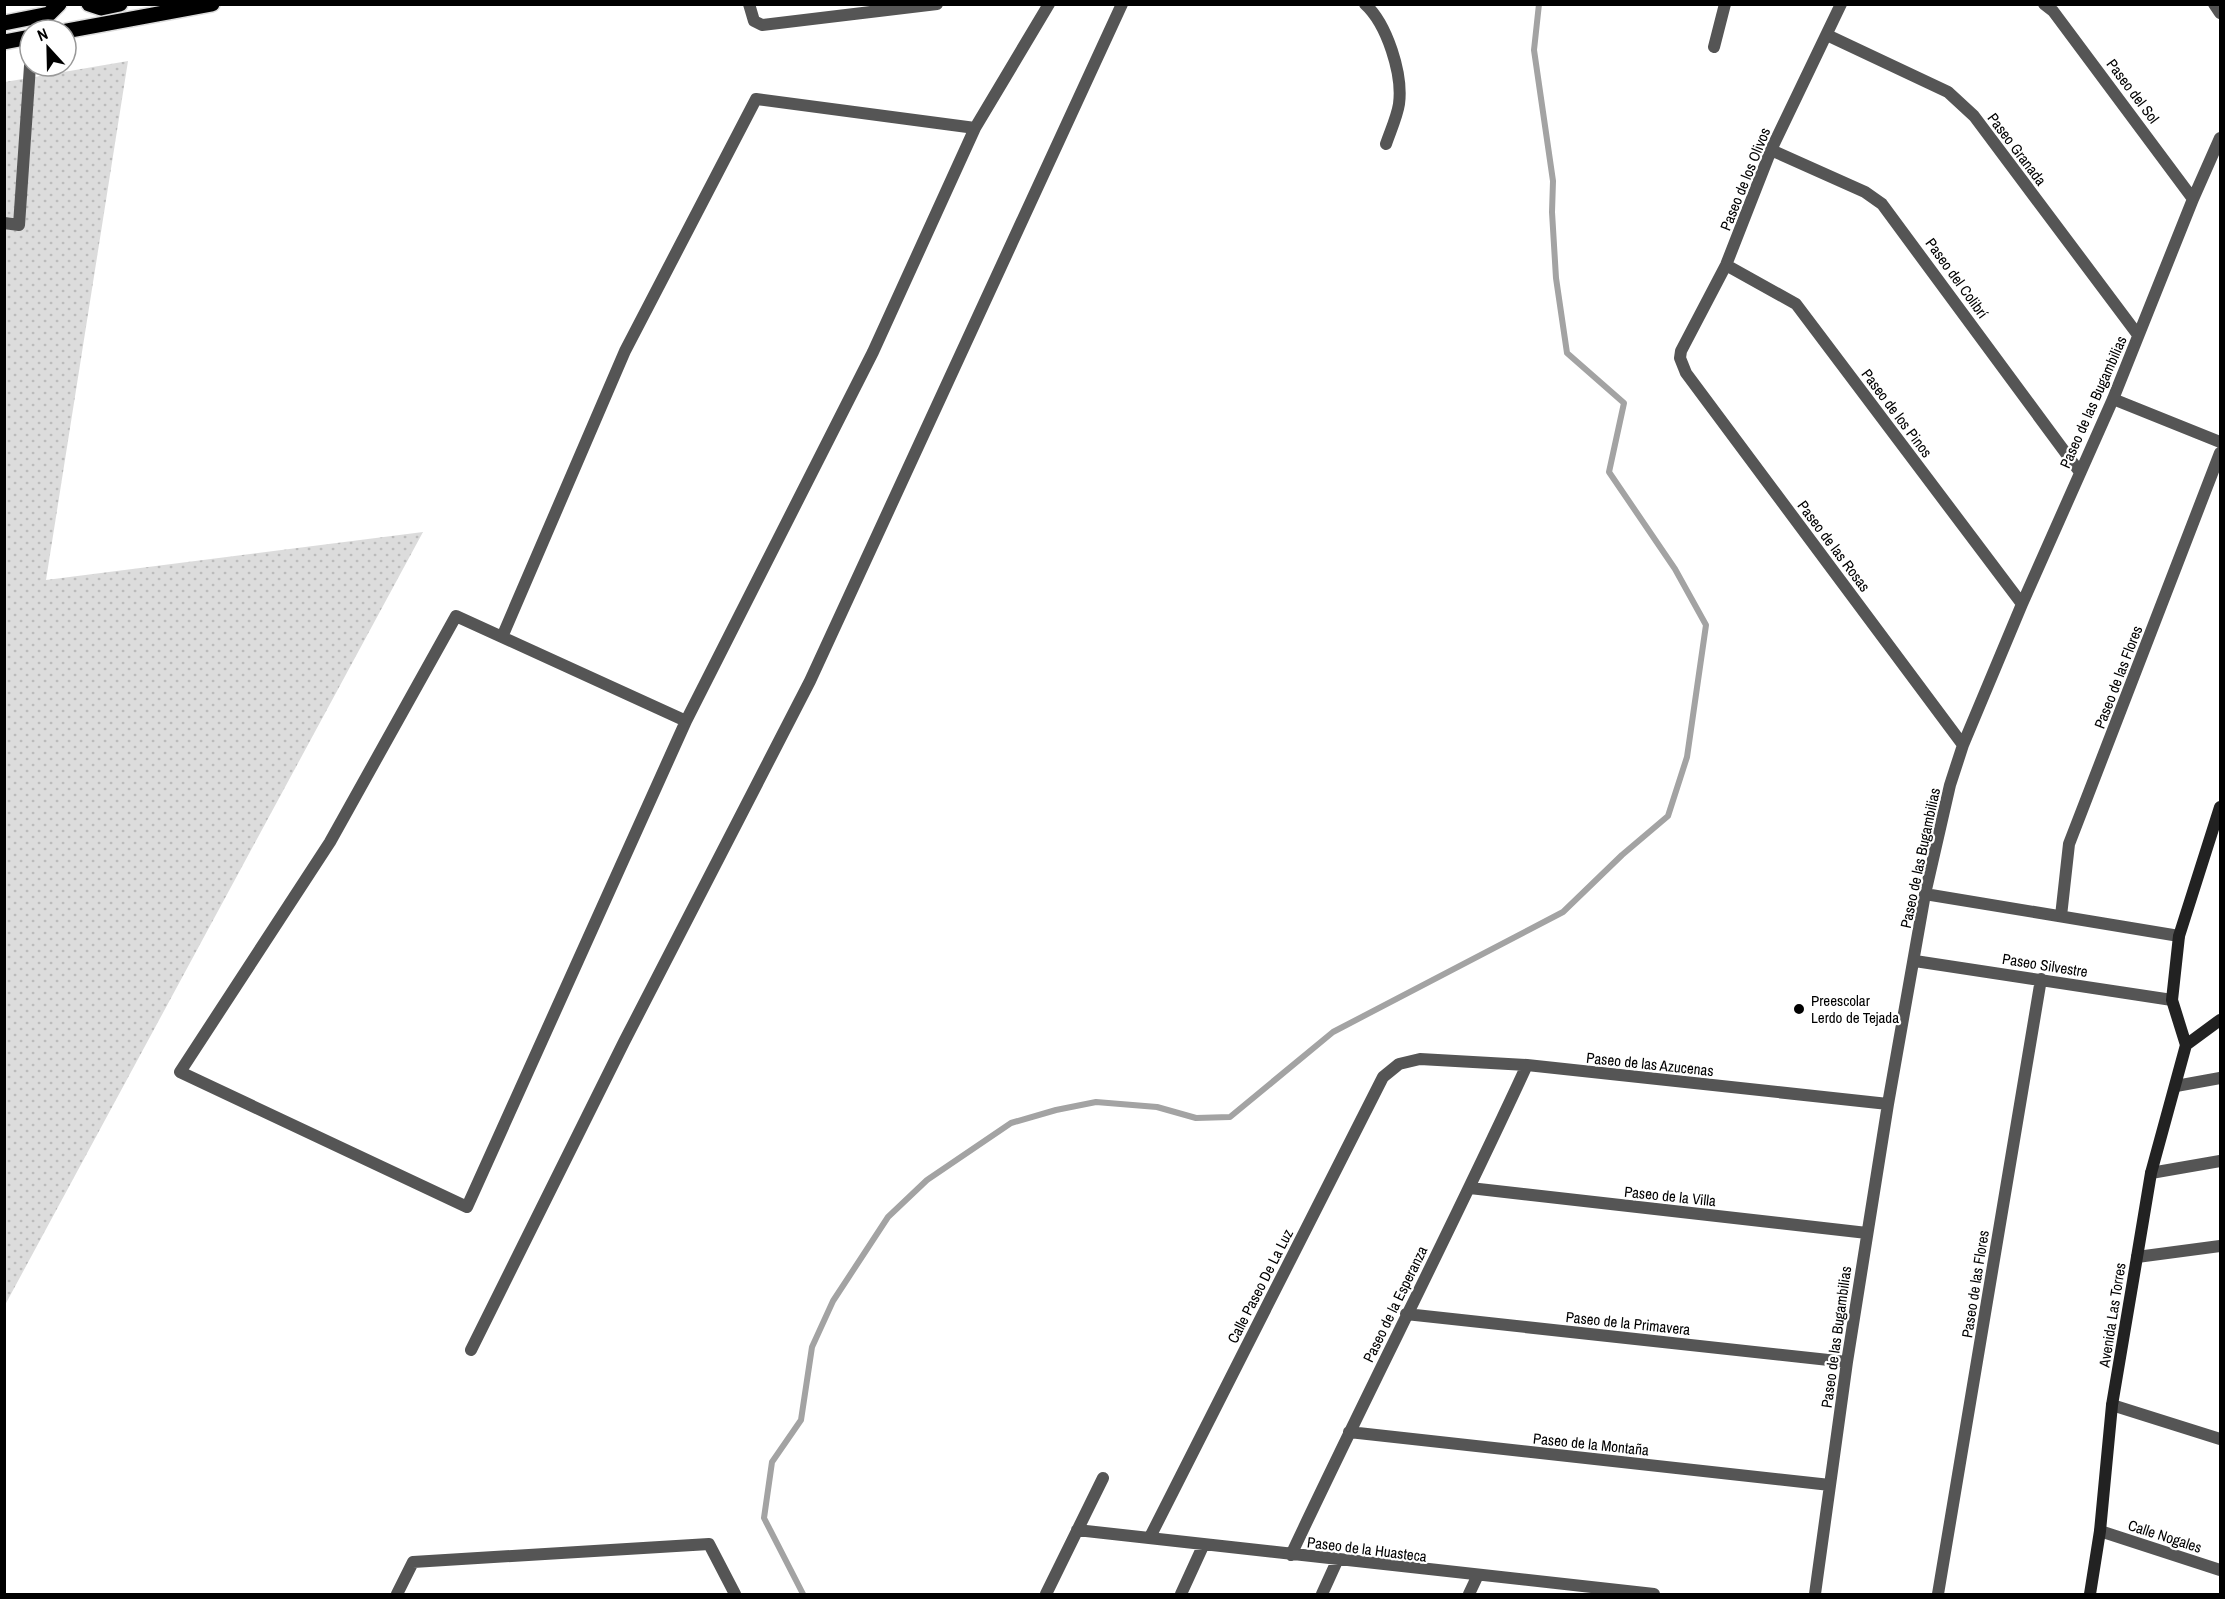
<svg xmlns="http://www.w3.org/2000/svg" width="2225" height="1599" viewBox="0 0 2225 1599" font-family="'Archivo Narrow',sans-serif">
<style>
.grass{fill:url(#grass-dots)}
.lines{fill:none;stroke-linecap:round;stroke-linejoin:round}
.stream{stroke:#a3a3a3;stroke-width:6}
.primary-casing{stroke:#dbdbdb;stroke-width:18}
.lane{stroke:#555;stroke-width:12}
.street{stroke:#555;stroke-width:12}
.secondary{stroke:#222;stroke-width:12}
.primary{stroke:#000;stroke-width:15}
.poi-dot{fill:#000;stroke:#fff;stroke-width:2}
.labels{text-anchor:middle;dominant-baseline:central;stroke-width:4.5;stroke-linejoin:round;paint-order:stroke}
.street-label{font-size:15px;fill:#000;stroke:#fff}
.poi-label{font-size:15px;fill:#000;stroke:#fff;text-anchor:start}
</style>
<defs>
<pattern id="grass-dots" width="8" height="8" patternUnits="userSpaceOnUse" patternTransform="scale(1.5)"><rect width="8" height="8" fill="#dcdcdc"/><path d="M2 2h.1M6 6h.1" fill="none" stroke="#bbb" stroke-width="1.8" stroke-linecap="round"/></pattern>
</defs>
<rect width="100%" height="100%" fill="#fff"/>
<path class="grass" d="M 128,61 L 46,580 L 423,532 L 5,1305 L 5,82 Z"/>
<g class="lines">
<path class="stream" d="M 803,1594 L 764,1518 L 772,1462 L 801,1420 L 812,1347 L 833,1301 L 888,1217 L 927,1180 L 1011,1123 L 1056,1110 L 1096,1102 L 1157,1107 L 1196,1118 L 1230,1117 L 1333,1032 L 1563,912 L 1622,855 L 1668,816 L 1687,757 L 1706,625 L 1675,569 L 1609,472 L 1624,403 L 1567,353 L 1556,278 L 1552,212 L 1553,181 L 1534,50 L 1539,4"/>
<g class="primary-casing">
<path id="primary" d="M 89,4 L 101,8 L 120,4
M 4,23 L 49,14 L 59,4
M 66,31 L 212,4
M 4,42 L 30,37"/>
</g>
<path class="lane" d="M 749,4 L 754,21 L 762,25 L 937,4
M 1365,4 C 1387,24 1403,74 1399,104 C 1397,117 1390,132 1386,144
M 1714,47 L 1725,4
M 4,223 L 19,225 L 30,66
M 502,637 L 625,351 L 756,99 L 975,128
M 686,721 L 456,616 L 330,842 L 180,1072 L 467,1207 L 686,721 L 873,352 L 975,128 L 1049,4"/>
<path class="street" d="M 1841,4 L 1771,150 L 1726,265 L 1681,351 L 1680,358 L 1686,373 L 1963,745
M 2044,4 L 2053,11 L 2193,199
M 2214,4 L 2220,13
M 1827,35 L 1948,92 L 1974,116 L 2138,335
M 1771,150 L 1865,192 L 1882,204 L 2079,471
M 1726,265 L 1796,304 L 2022,604
M 2113,399 L 2220,442
M 1925,894 L 2179,936
M 2061,916 L 2069,844 L 2220,453
M 1915,961 L 2172,1000
M 2176,1086 L 2220,1078
M 2151,1173 L 2220,1161
M 1470,1188 L 1867,1233
M 2137,1257 L 2220,1246
M 1406,1314 L 1847,1362
M 471,1350 L 624,1042 L 810,681 L 1122,4
M 2112,1405 L 2220,1439
M 1349,1432 L 1830,1485
M 1077,1530 L 1654,1594
M 2100,1531 L 2220,1570
M 1150,1537 L 1383,1077 L 1399,1064 L 1420,1059 L 1527,1065 L 1888,1104
M 1291,1555 C 1368,1391 1451,1230 1527,1065
M 397,1594 L 413,1562 L 709,1544 L 735,1594
M 1046,1594 L 1103,1478
M 1181,1594 L 1203,1546
M 1322,1594 L 1337,1561
M 1469,1594 L 1477,1577
M 1815,1594 L 1847,1362 L 1888,1104 L 1925,894 L 1950,785 L 1963,745 L 2022,604 L 2113,399 L 2193,199 L 2220,138
M 1938,1594 L 2041,979"/>
<path class="secondary" d="M 2186,1045 L 2220,1020
M 2090,1594 L 2100,1531 L 2112,1405 L 2137,1257 L 2151,1173 L 2186,1045 L 2172,1000 L 2179,936 L 2220,807"/>
<use href="#primary" class="primary"/>
</g>
<circle class="poi-dot" cx="1799" cy="1009" r="6"/>
<g class="labels">
<g class="street-label">
<text transform="translate(2133 91) rotate(53)">Paseo del Sol</text>
<text transform="translate(2017 149) rotate(53)">Paseo Granada</text>
<text transform="translate(1745 179) rotate(-68)">Paseo de los Olivos</text>
<text transform="translate(1957 278) rotate(54)">Paseo del Colibrí</text>
<text transform="translate(2093 402) rotate(-66)">Paseo de las Bugambilias</text>
<text transform="translate(1897 413) rotate(53)">Paseo de los Pinos</text>
<text transform="translate(1834 546) rotate(53)">Paseo de las Rosas</text>
<text transform="translate(2118 677) rotate(-69)">Paseo de las Flores</text>
<text transform="translate(1920 858) rotate(-78)">Paseo de las Bugambilias</text>
<text transform="translate(2045 965) rotate(9)">Paseo Silvestre</text>
<text transform="translate(1650 1064) rotate(6)">Paseo de las Azucenas</text>
<text transform="translate(1670 1196) rotate(6)">Paseo de la Villa</text>
<text transform="translate(1975 1284) rotate(-81)">Paseo de las Flores</text>
<text transform="translate(1260 1286) rotate(-63)">Calle Paseo De La Luz</text>
<text transform="translate(1395 1304) rotate(-64)">Paseo de la Esperanza</text>
<text transform="translate(2112 1315) rotate(-81)">Avenida Las Torres</text>
<text transform="translate(1628 1323) rotate(6)">Paseo de la Primavera</text>
<text transform="translate(1836 1337) rotate(-82)">Paseo de las Bugambilias</text>
<text transform="translate(1591 1444) rotate(6)">Paseo de la Montaña</text>
<text transform="translate(2165 1536) rotate(18)">Calle Nogales</text>
<text transform="translate(1367 1549) rotate(7)">Paseo de la Huasteca</text>
</g>
<g class="poi-label">
<text x="1811" y="1000">Preescolar<tspan x="1811" dy="17">Lerdo de Tejada</tspan></text>
</g>
</g>
<rect width="2225" height="1599" fill="none" stroke="#000000" stroke-width="12"/>
<g transform="translate(48 48) rotate(338)"><circle r="28" fill="#ffffff" stroke="#999999" stroke-width="1.5"/>
<path d="M0-4.5L10 22L0 15L-10 22Z" fill="#000000"/>
<text y="-9" font-size="16" font-weight="bold" text-anchor="middle" fill="#000000">N</text>
</g>
</svg>
